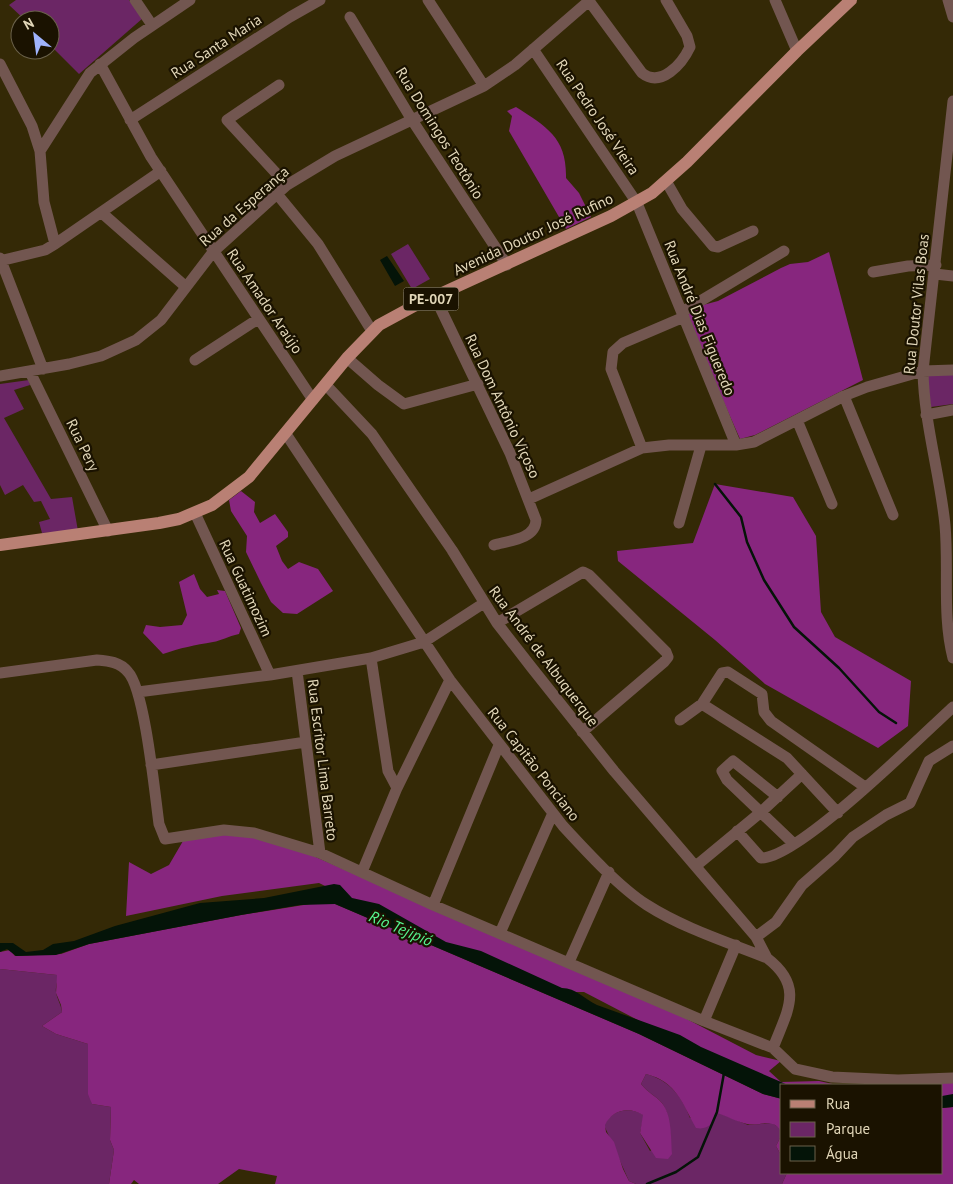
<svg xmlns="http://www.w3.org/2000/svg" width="953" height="1184" viewBox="0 0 953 1184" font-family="'PT Sans',sans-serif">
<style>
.green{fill:#6b2665}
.forest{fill:#87267e}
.water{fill:#041408}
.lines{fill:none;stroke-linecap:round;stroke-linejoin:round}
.stream{stroke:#041408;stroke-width:2.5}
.minor{stroke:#725650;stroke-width:11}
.major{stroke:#b98074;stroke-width:12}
.labels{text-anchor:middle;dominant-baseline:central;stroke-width:4.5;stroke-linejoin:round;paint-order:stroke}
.shield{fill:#1a1200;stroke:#a69c81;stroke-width:1}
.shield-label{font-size:14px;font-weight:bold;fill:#e2d7b8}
.street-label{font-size:15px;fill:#e2d7b8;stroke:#1a1200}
.water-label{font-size:16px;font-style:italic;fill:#56f68f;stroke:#1a1200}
</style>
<rect width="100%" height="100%" fill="#342906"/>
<path class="green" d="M 16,0 L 129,0 L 143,18 L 79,74 L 50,45 L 50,20 L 25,20 L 9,5 Z
M 408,244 L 430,279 L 412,289 L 391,254 Z
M 953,373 L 953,404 L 931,407 L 926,379 L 930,374 Z
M 29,380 L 30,385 L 14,390 L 24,409 L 4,418 L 51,499 L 72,497 L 78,531 L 42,533 L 39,522 L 50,519 L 41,501 L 34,502 L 23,485 L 5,495 L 0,485 L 0,384 Z
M 0,969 L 57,975 C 59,981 55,985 56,992 C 57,999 61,1004 62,1012 L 42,1026 L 56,1034 L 88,1044 L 92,1104 L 111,1107 L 110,1140 L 114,1150 L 109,1184 L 0,1184 Z
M 646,1074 C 669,1080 682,1096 690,1118 L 717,1112 L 748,1125 L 772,1123 L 780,1128 L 782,1134 L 776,1146 L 782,1157 L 782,1173 L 787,1173 L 782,1184 L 636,1184 L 629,1181 L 604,1125 C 612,1110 629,1106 644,1115 L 640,1133 L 650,1151 L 671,1138 C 669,1128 669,1112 662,1103 C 656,1096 648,1093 641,1084 Z"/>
<path class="forest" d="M 516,107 C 547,127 567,138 566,178 L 579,193 L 591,217 L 566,229 L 509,131 L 512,116 L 507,111 Z
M 829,252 L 863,380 L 755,435 L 740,439 L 686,316 L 703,305 L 718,301 L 781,268 L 790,264 L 808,262 Z
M 715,484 L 793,497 L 816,536 L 821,612 L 835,637 L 911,681 L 908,726 L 878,748 L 765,684 L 715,640 L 618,561 L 617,551 L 693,543 Z
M 241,491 L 255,502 L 254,512 L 260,523 L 275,514 L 288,532 L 288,537 L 276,546 L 282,561 L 288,569 L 299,562 L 318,569 L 333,591 L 297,614 L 283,613 L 271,602 L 261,583 L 246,552 L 247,536 L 231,511 L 229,500 Z
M 194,574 L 200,589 L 207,597 L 219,594 L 217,590 L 225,591 L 241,628 L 239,634 C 228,636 221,641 213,642 C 195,645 180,648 163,654 L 143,633 L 146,625 L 160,627 L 182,625 L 187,615 L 179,582 Z
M 206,833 L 272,838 L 681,1016 L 756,1055 L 781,1061 L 769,1071 L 781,1082 L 819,1081 L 837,1085 L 782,1085 L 703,1054 L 584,992 L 563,992 L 431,938 L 319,883 L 222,896 L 126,916 L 129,862 L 151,874 L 169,865 L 183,841 Z
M 316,903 L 335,904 L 639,1034 L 763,1094 L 782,1099 L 782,1157 L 776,1146 L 782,1134 C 775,1116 759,1127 747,1124 C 737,1122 727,1116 717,1113 C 713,1124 708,1130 696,1128 C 682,1103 677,1082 646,1074 L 641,1084 C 648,1093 656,1096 662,1103 C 672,1115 671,1139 672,1154 L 668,1159 L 656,1158 L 640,1133 L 643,1115 C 629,1106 612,1110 605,1125 L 606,1132 L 614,1142 L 623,1169 L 629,1181 L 636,1184 L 275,1184 L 277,1176 L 239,1169 L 218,1184 L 139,1184 L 134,1180 L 131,1184 L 109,1184 L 114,1150 L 110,1140 L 111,1107 L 92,1104 L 88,1094 L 88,1044 L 56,1034 L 42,1026 L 62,1012 L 61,1005 L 56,993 L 57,975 L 0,969 L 0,952 L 10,950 L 15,956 L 61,954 L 89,944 L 241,915 Z
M 953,1080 L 953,1096 L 942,1099 L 942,1085 L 931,1085 Z
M 953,1107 L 953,1184 L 782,1184 L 787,1173 L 942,1173 L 942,1108 Z"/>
<path class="water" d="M 387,256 L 404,281 L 395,286 L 380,260 Z
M 334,884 L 340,885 L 352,898 L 379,904 L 446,942 L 481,951 L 562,988 C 576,988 584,999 597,1005 L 680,1035 L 701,1047 L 788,1085 L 782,1085 L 782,1099 L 763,1094 L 639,1034 L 335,904 L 300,905 L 241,915 L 89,944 L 56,955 L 16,956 L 7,949 L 0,952 L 0,943 L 13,943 L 26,952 L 43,950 L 53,944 L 74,941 L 115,926 L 200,903 L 264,898 Z
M 953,1094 L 953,1107 L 942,1108 L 942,1096 Z"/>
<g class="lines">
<path class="stream" d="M 715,484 L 741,517 L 747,542 L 764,580 L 794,627 L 839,668 L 879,712 L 896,723
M 647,1184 L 676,1172 L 698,1157 L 717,1112 L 724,1073"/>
<path class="minor" d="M 135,0 L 152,25
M 428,0 L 484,86
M 775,0 L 797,51
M 948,0 L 953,17
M 589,1 L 642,73 C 661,88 682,64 690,47 L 687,36 L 666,0
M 350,17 L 412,120 L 507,265
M 533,49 L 637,203 L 736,445
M 0,64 L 32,126 L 40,151
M 100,64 L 151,157 L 313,400
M 279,85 L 227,120 L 287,185
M 953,101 L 923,371 C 924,423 940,474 945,525 C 949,569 942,616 953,658
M 130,120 L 290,17 L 320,0
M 666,181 L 682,209 L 713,246 L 718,247 L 753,231
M 277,194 L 318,244 L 372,331
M 102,213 L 186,287
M 55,244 L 44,202 L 40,151 L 90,73 L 134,38 L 190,0
M 0,258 L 43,369
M 0,261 L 45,250 L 55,244 L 161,171
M 873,272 L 908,266 L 936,265
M 935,274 L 953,276
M 435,297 L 510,453 L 536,520 C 536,539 508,541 494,545
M 682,312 L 784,251
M 347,358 L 378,385 L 404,404 L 478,384
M 195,360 L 258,319
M 30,372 L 108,531
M 0,376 L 69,364 L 101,356 L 136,340 L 161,320 L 213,252 L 287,185 L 335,156 L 484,86 L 515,65 L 590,0
M 326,385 L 372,434 L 452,550 L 497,623 L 532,668 L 614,771 L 756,937 L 767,958
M 844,396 L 893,515
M 926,415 L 953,410
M 797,420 L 832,504
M 286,434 L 450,680 L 563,826 C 586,851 619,887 647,905 C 683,928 727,942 767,958 C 805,987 787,1011 773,1048
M 642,448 L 611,369 L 613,352 L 623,343 L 684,317
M 529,499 L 642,448 L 669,445 L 736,445 L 754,442 L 844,396 L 867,387 L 923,371 L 953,370
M 195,513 L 270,675
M 679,523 L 701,446
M 497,623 L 583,572 L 589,575 L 666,652 L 668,657 L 664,662 L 582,732
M 371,658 L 388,771 L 397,788
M 297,671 L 320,853
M 0,673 L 97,660 C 109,661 120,662 128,672 C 145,690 155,796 159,824 L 165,839 L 224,830 L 254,833 L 320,853 L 433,905 L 704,1021 L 773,1048 L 795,1069 L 832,1077 L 898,1080 L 953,1078
M 138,692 L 270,675 L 371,658 L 424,642 L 484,603
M 702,704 L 787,758 L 838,813
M 680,720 L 702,704 L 722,673 L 728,672 L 762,694 L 764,712 L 771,721 L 865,787
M 151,765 L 306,742
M 778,797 L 733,761 L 722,771 L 727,780 L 794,844
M 737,831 L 761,858 C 798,859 921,736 953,707
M 697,865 L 761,812 L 802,774
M 362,872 L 397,788 L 450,680
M 433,905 L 499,745
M 500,933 L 553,813
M 756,937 L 776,922 L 802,885 L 835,856 L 853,837 L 886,815 L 910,803 L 929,761 L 953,746
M 569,962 L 609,872
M 704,1021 L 736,945"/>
<path class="major" d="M 0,545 L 159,523 L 179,519 L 212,505 L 249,477 L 347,358 L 379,325 L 414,306 L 611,216 L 652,193 L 687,162 L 797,51 L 851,0"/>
</g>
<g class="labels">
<rect class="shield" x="403.5" y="287.5" width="55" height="23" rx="4"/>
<g class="shield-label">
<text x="431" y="299">PE-007</text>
</g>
<g class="street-label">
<text transform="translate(216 46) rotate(-33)">Rua Santa Maria</text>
<text transform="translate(598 117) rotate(56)">Rua Pedro José Vieira</text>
<text transform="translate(440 133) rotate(58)">Rua Domingos Teotônio</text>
<text transform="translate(244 206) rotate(-41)">Rua da Esperança</text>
<text transform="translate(533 234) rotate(-25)">Avenida Doutor José Rufino</text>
<text transform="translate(265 301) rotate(56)">Rua Amador Araújo</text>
<text transform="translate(916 304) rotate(-84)">Rua Doutor Vilas Boas</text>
<text transform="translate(700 318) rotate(68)">Rua André Dias Figueredo</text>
<text transform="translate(503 406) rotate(65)">Rua Dom Antônio Viçoso</text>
<text transform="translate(83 445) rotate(64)">Rua Pery</text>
<text transform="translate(246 588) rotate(65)">Rua Guatimozim</text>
<text transform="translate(544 656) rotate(53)">Rua André de Albuquerque</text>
<text transform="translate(323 760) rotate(83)">Rua Escritor Lima Barreto</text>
<text transform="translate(534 764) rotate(52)">Rua Capitão Ponciano</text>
</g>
<g class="water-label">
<text transform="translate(401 928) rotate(23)">Rio Tejipió</text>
</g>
</g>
<rect x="780" y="1084" width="162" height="90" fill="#1a1200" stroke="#6a614a"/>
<rect x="790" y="1100" width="25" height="8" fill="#b98074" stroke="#6a614a"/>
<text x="826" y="1109" font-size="15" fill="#e2d7b8">Rua</text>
<rect x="790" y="1122" width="25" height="15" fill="#6b2665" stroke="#6a614a"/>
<text x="826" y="1134" font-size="15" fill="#e2d7b8">Parque</text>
<rect x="790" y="1146" width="25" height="15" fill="#041408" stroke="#6a614a"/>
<text x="826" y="1159" font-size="15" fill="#e2d7b8">Água</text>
<g transform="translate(35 35) rotate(331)"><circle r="24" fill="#1a1200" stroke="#6a614a"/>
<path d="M0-4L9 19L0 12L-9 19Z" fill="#9fb3fd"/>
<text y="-8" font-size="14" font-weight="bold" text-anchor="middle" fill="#e2d7b8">N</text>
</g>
</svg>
